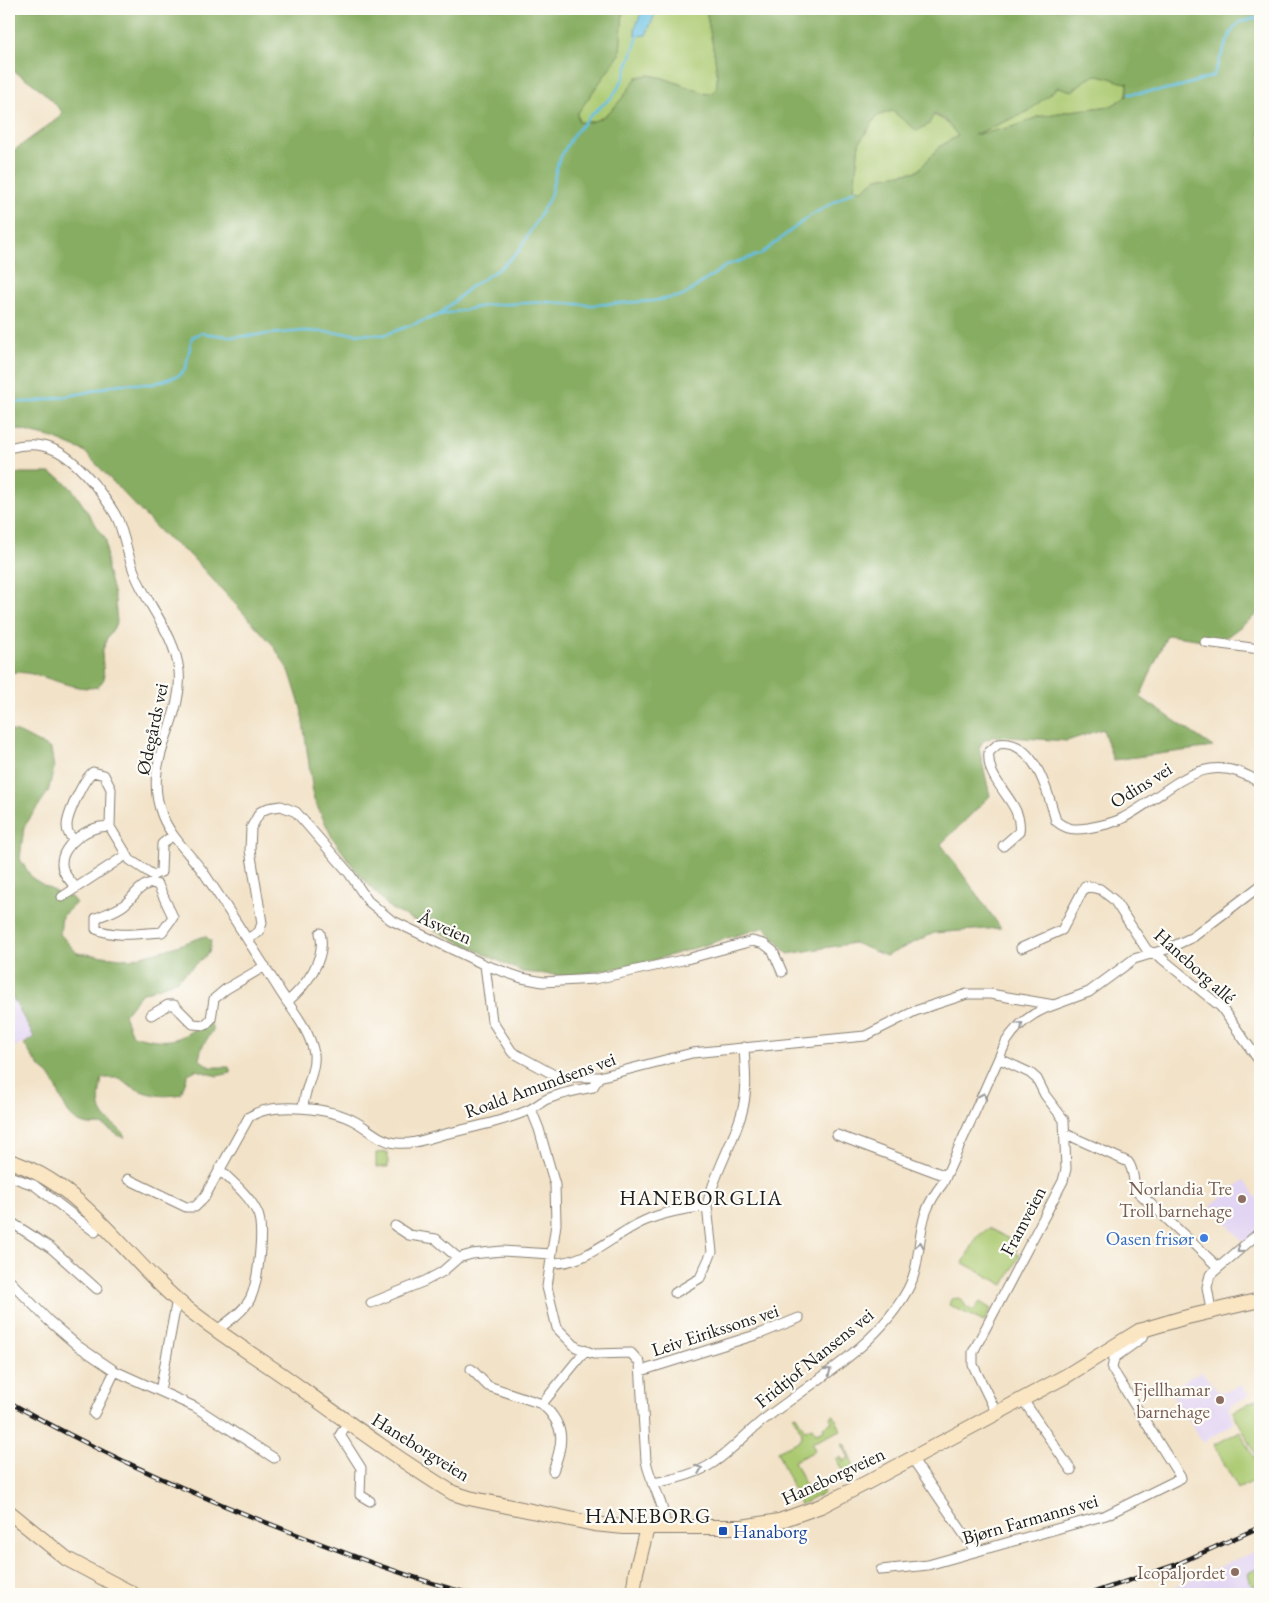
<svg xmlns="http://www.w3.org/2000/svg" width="1269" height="1603" viewBox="0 0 1269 1603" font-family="'EB Garamond',serif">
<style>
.built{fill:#e2d4f3}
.green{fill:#aac970;stroke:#637246}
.forest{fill:#87ad62;stroke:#52643f;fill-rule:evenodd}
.water{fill:#65bfe2;stroke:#406e7f}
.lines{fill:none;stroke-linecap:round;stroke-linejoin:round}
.stream{stroke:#65bfe2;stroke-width:2.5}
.street-casing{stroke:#877f72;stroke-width:11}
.secondary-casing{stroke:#877f72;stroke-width:16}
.street{stroke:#fff;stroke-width:9}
.secondary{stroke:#fbe6c4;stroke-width:14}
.rail-casing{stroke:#1c1c1c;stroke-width:4.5}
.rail{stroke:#fdfcf7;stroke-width:2.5;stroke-dasharray:8;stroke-linecap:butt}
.oneway{stroke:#999}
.education-dot{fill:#8d6e63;stroke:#fdfcf7;stroke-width:2}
.shop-dot{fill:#3f7fe0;stroke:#fdfcf7;stroke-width:2}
.transit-dot{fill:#1a4fb4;stroke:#fdfcf7;stroke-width:2}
.labels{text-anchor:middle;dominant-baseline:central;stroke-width:4.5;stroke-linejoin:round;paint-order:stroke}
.street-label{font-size:19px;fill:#1c1c1c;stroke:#fdfcf7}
.education-label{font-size:19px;fill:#785e54;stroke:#fdfcf7;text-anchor:end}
.shop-label{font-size:19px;fill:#366cbe;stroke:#fdfcf7;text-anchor:end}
.transit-label{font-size:19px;fill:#164399;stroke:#fdfcf7;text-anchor:start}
.quarter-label{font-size:21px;letter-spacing:1px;fill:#1c1c1c;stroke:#fdfcf7}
</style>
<rect width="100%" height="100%" fill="#fdfcf7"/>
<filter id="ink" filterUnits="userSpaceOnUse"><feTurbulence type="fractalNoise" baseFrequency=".02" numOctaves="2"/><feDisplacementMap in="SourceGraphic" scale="10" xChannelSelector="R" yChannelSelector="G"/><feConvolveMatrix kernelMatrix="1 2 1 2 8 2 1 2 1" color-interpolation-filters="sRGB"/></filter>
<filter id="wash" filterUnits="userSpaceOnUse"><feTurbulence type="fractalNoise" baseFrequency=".0096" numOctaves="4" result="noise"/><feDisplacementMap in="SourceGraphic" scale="20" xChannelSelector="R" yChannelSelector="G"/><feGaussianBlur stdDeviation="1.12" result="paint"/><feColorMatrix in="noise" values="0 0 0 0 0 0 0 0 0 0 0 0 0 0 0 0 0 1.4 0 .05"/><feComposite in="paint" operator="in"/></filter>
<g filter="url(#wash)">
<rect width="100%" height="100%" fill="#f2e2c7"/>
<path class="built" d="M 9,991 L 34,1037 L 9,1051 Z
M 1244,1180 L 1260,1203 L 1260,1228 L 1244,1243 L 1211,1205 Z
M 1201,1371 L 1218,1391 L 1225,1392 L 1240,1385 L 1249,1395 L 1229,1407 L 1234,1423 L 1203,1443 L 1169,1390 Z
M 1260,1549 L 1260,1594 L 1158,1594 Z"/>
<path class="green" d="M 623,9 L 643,9 L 635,28 L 636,36 L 646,35 L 657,9 L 702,9 L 707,14 C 709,32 722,78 715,91 L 707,94 L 663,78 L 649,75 L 637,77 C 624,96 605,127 579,122 L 577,114 L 620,54 Z
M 1096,75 C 1109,76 1116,82 1128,83 L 1127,96 L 1111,106 L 1070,111 L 1037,117 L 1016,126 L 973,136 L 1029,111 L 1058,87 L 1072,91 L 1084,81 Z
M 892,111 L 902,118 C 935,114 935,110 959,135 L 939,147 L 918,171 L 877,178 L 861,191 L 854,190 L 859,143 L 877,116 Z
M 388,1152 L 388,1167 L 376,1167 L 376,1153 Z
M 989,1228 L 1011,1240 L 1010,1243 L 1017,1247 L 1016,1253 L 1020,1255 L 1004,1285 L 963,1263 L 977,1237 Z
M 959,1298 L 965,1304 L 965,1306 L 973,1311 L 980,1302 L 991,1309 L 984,1322 L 949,1305 L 951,1299 Z
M 1260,1397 L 1260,1462 L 1233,1412 Z
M 796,1415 L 805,1430 L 812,1427 L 816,1433 L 824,1430 L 823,1427 L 832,1422 L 830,1417 L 834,1415 L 841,1430 L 812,1443 L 815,1451 L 794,1461 L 810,1495 L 822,1489 L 824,1493 L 800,1505 L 777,1451 L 801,1440 L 802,1433 L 793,1416 Z
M 1240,1431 L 1260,1469 L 1260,1477 L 1238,1489 L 1214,1445 Z
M 842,1444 L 845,1445 L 858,1476 L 848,1481 L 836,1459 L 841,1457 L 843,1461 L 849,1458 Z
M 1260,1567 L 1260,1586 L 1251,1585 L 1248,1573 Z"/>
<path class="forest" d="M 9,9 L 623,9 L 620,54 L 577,114 L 579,122 C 605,127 624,96 637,77 L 649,75 L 663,78 L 707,94 L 715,91 C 722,78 709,32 707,14 L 702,9 L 1260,9 L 1260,612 L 1228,636 L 1211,641 L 1167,635 L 1140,697 L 1213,747 L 1113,760 L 1103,729 L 1067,741 L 995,736 L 983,741 L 979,748 L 990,796 L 941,844 L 1001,928 L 934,933 L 886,956 L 854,943 L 788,954 L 765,927 L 641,964 L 568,976 L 522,972 L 391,909 L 356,871 L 332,837 L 314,800 L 301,708 L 290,673 L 273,645 L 190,555 L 165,537 L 84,451 L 53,438 L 9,427 L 9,154 L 57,119 L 62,112 C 47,94 30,79 9,69 ZM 1096,75 C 1109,76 1116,82 1128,83 L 1127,96 L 1111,106 L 1070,111 L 1037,117 L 1016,126 L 974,135 L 1029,111 L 1058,87 L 1072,91 L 1084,81 ZM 892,111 L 917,131 L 929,124 L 934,114 L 944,119 L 958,136 L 939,147 L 918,171 L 877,178 L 862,190 L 854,189 L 859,143 L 877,116 Z
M 21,473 L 49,473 L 60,478 L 73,490 L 106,540 L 107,570 L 115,599 L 117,623 L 107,638 L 102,653 L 104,679 L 98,687 C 69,693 39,668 9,673 L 9,475 Z
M 9,730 L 20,733 L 51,749 L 54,768 L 48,792 L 24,827 L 20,859 L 32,878 L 62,896 L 71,897 L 76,903 L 62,916 L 60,934 L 77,953 L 130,959 L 168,949 L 205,936 L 211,941 L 209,953 L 176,981 L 141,994 L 124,1015 L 132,1035 C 172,1045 177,1042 209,1019 L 213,1030 L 202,1047 L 199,1059 L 210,1067 L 229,1067 L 231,1073 L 217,1076 L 196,1070 L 188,1074 L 181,1094 C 159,1099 137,1093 120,1078 L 102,1078 C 100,1091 96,1106 105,1117 C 112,1125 120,1127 125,1137 L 119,1136 L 103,1125 C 62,1129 67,1101 49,1075 C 46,1072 42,1070 40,1067 C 34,1060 29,1052 24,1044 L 34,1037 L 9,991 Z"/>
<path class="water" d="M 643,9 L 657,9 L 646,35 L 636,36 L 635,28 Z"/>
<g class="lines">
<path class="stream" d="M 1129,94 L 1172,89 L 1213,76 L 1231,32 L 1240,22 L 1260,17
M 439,315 L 469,288 L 500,268 L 519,251 L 550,197 L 558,162 L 564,151 L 573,135 L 592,114 L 613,96 L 623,79 L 638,36
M 9,402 L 33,402 L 84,393 L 119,384 L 153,384 L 180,375 L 186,367 L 192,337 L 201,333 L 234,337 L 304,331 L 384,335 L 439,315 L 488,305 L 545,302 L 592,305 L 652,301 L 683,296 L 727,265 L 761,254 L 808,217 L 855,190"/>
</g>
</g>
<g filter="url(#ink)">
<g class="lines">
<g class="street-casing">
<path id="street" d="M 9,448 C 48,437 70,455 94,484 C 103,496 112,507 118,520 C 125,538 128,557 135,574 C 148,607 175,634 179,671 C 184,723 141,759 162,815 C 171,838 190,854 204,873 C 230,912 255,951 280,991 C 292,1010 310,1030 314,1054 C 316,1071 304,1089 303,1108
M 1205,642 L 1260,649
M 74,840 C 70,836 67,833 67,826 C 67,815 84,778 93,772 L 104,775 L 111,789 L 110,827
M 1003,846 L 1019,832 C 1024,801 985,784 989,752 L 998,744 C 1034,737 1049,795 1056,821 C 1067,830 1075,830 1088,828 C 1099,826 1111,824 1121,819 C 1169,795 1202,743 1260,783
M 152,883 L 158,885 L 173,917 L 162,932 C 141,933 116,938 96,929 L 96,918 C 105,914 117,911 125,904 C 134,897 139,885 152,883 Z
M 76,888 C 71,881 62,874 62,864 C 61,845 91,823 110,827 L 130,860 L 153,875 L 161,872 L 162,844 L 173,835
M 62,897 L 126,855
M 247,939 L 259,932 L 262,923 L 250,850 L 251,828 L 260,812 L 268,808 L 281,806 L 296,812 L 349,873 L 368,901 L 391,920 L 485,965 L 522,978 L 543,982 L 595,979 L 687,959 L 752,941 L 764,944 L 773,951 L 782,972
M 1021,948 L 1062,930 L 1085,886 L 1100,889 L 1114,900 L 1147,950 L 1160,957 L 1221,1007 L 1260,1062
M 485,965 L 492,1021 L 512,1052 L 558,1077 L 599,1077
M 287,1002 C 306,986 327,958 320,933
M 151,1015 L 168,1005 L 174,1005 L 193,1024 L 205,1025 L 211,1019 L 214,999 L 226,989 L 265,966
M 531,1109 L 539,1129 L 555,1185 L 556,1224 L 547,1287 L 557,1328 L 576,1347 L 594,1354 L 631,1353 L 640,1363 L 646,1461 C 651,1485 665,1503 665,1527
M 1066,1134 L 1128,1162 C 1135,1171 1132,1181 1137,1191 L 1218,1267
M 837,1135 L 946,1176
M 9,1176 L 34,1185 L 95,1232
M 128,1179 L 186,1207 L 195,1207 L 204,1198 L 249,1117 C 273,1101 332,1108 356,1122 C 370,1130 380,1141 396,1143 C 413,1145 429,1138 445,1134 C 473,1127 502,1122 529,1110 C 535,1107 540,1103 545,1100 C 561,1093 577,1090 593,1087 L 599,1077 L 692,1053 L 865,1036 L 915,1011 L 967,994 L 990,994 L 1054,1005 L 1089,992 L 1134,959 L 1167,949 L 1193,937 L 1260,886
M 9,1221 L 51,1248 L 97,1289
M 395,1226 L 409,1235 L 436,1239 L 458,1258
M 551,1263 C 588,1264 612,1235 644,1221 C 664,1212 685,1209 707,1206 C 714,1173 733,1144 742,1112 C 748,1091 745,1069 744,1047
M 9,1280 L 49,1321 L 78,1346 L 115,1371 L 195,1407 L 274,1458
M 675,1293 L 700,1278 L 712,1252 L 707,1206
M 371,1303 L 425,1281 L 442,1272 L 458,1258 L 472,1254 L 502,1251 L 552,1254
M 1211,1310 L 1207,1287 L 1210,1275 L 1260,1232
M 217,1330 C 228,1322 244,1311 250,1299 C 258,1284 265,1226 257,1212 C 249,1195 232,1182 219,1169
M 471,1369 L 488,1386 L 542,1404 L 585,1351
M 641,1371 L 762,1333 L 799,1318
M 160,1391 L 177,1299
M 1023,1400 L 1071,1470
M 542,1404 C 567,1427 563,1443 553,1471
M 94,1414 L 115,1371
M 997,1414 L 973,1365 L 973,1352 L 1063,1181 L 1066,1169 L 1064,1120 L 1045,1095 L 1037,1079 L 1030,1073 L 1000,1059
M 348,1422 L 340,1435 L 361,1468 L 360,1495 L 370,1501
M 912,1458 L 976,1552
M 652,1483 C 672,1480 697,1474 713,1463 C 731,1451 746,1434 762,1421 C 813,1381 877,1347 908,1289 C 921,1265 917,1237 926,1212 C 930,1201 936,1192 943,1183 L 1006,1042 C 1018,1023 1033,1012 1054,1005
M 881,1570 L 928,1565 L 1106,1515 L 1181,1478 L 1112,1369 L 1114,1358 L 1143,1337 L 1146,1329"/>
</g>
<g class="secondary-casing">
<path id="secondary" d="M 9,1161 C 81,1183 122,1253 177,1300 C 211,1329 251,1353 288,1379 C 342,1418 396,1458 453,1493 L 469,1498 L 594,1524 L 624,1527 L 742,1527 L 779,1521 L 821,1506 L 866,1483 L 1066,1376 L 1139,1331 L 1183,1318 L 1260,1300
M 9,1512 L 67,1559 L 133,1594
M 633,1594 L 636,1572 L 647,1528"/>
</g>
<use href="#street" class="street"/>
<use href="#secondary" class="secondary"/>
<g class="rail-casing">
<path id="rail" d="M 9,1402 C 99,1453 192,1494 288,1531 C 348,1554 409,1578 471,1594
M 1089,1594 L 1175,1565 L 1260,1527"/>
</g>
<use href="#rail" class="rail"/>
</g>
<defs><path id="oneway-chevron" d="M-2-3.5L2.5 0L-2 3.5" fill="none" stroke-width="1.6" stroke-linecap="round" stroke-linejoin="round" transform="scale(1.25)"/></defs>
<g class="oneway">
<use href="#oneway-chevron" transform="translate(1020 1025) rotate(-42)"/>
<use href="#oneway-chevron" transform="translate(983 1096) rotate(-66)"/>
<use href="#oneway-chevron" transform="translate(920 1245) rotate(-81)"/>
<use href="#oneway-chevron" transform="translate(1240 1250) rotate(140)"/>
<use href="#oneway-chevron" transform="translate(828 1371) rotate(-36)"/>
<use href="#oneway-chevron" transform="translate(699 1469) rotate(-21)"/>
</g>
</g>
<g class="education-dot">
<circle cx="1242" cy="1199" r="5"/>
<circle cx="1220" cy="1400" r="5"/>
<circle cx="1235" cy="1572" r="5"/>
</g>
<circle class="shop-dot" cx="1204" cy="1238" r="5"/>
<rect class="transit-dot" x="718" y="1526" width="10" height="10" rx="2.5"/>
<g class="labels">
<g class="street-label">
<text transform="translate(152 729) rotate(-78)">Ødegårds vei</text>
<text transform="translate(1141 785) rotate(-32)">Odins vei</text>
<text transform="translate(445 927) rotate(24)">Åsveien</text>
<text transform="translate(1195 966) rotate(42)">Haneborg allé</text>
<text transform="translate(540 1085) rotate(-20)">Roald Amundsens vei</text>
<text transform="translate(1023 1221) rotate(-62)">Framveien</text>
<text transform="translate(715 1330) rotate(-18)">Leiv Eirikssons vei</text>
<text transform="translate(814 1358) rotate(-39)">Fridtjof Nansens vei</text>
<text transform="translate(421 1447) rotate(32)">Haneborgveien</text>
<text transform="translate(833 1476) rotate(-25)">Haneborgveien</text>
<text transform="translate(1030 1519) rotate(-16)">Bjørn Farmanns vei</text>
</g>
<g class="education-label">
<text x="1232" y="1188">Norlandia Tre<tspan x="1232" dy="22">Troll barnehage</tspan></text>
<text x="1210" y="1389">Fjellhamar<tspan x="1210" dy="22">barnehage</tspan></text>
<text x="1225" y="1572">Icopaljordet</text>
</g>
<g class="shop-label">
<text x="1194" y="1238">Oasen frisør</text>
</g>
<g class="transit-label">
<text x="733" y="1531">Hanaborg</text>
</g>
<g class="quarter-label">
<text x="701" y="1197">HANEBORGLIA</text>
<text x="648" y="1515">HANEBORG</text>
</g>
</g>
<rect width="1269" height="1603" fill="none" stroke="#fdfcf7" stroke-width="30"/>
</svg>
